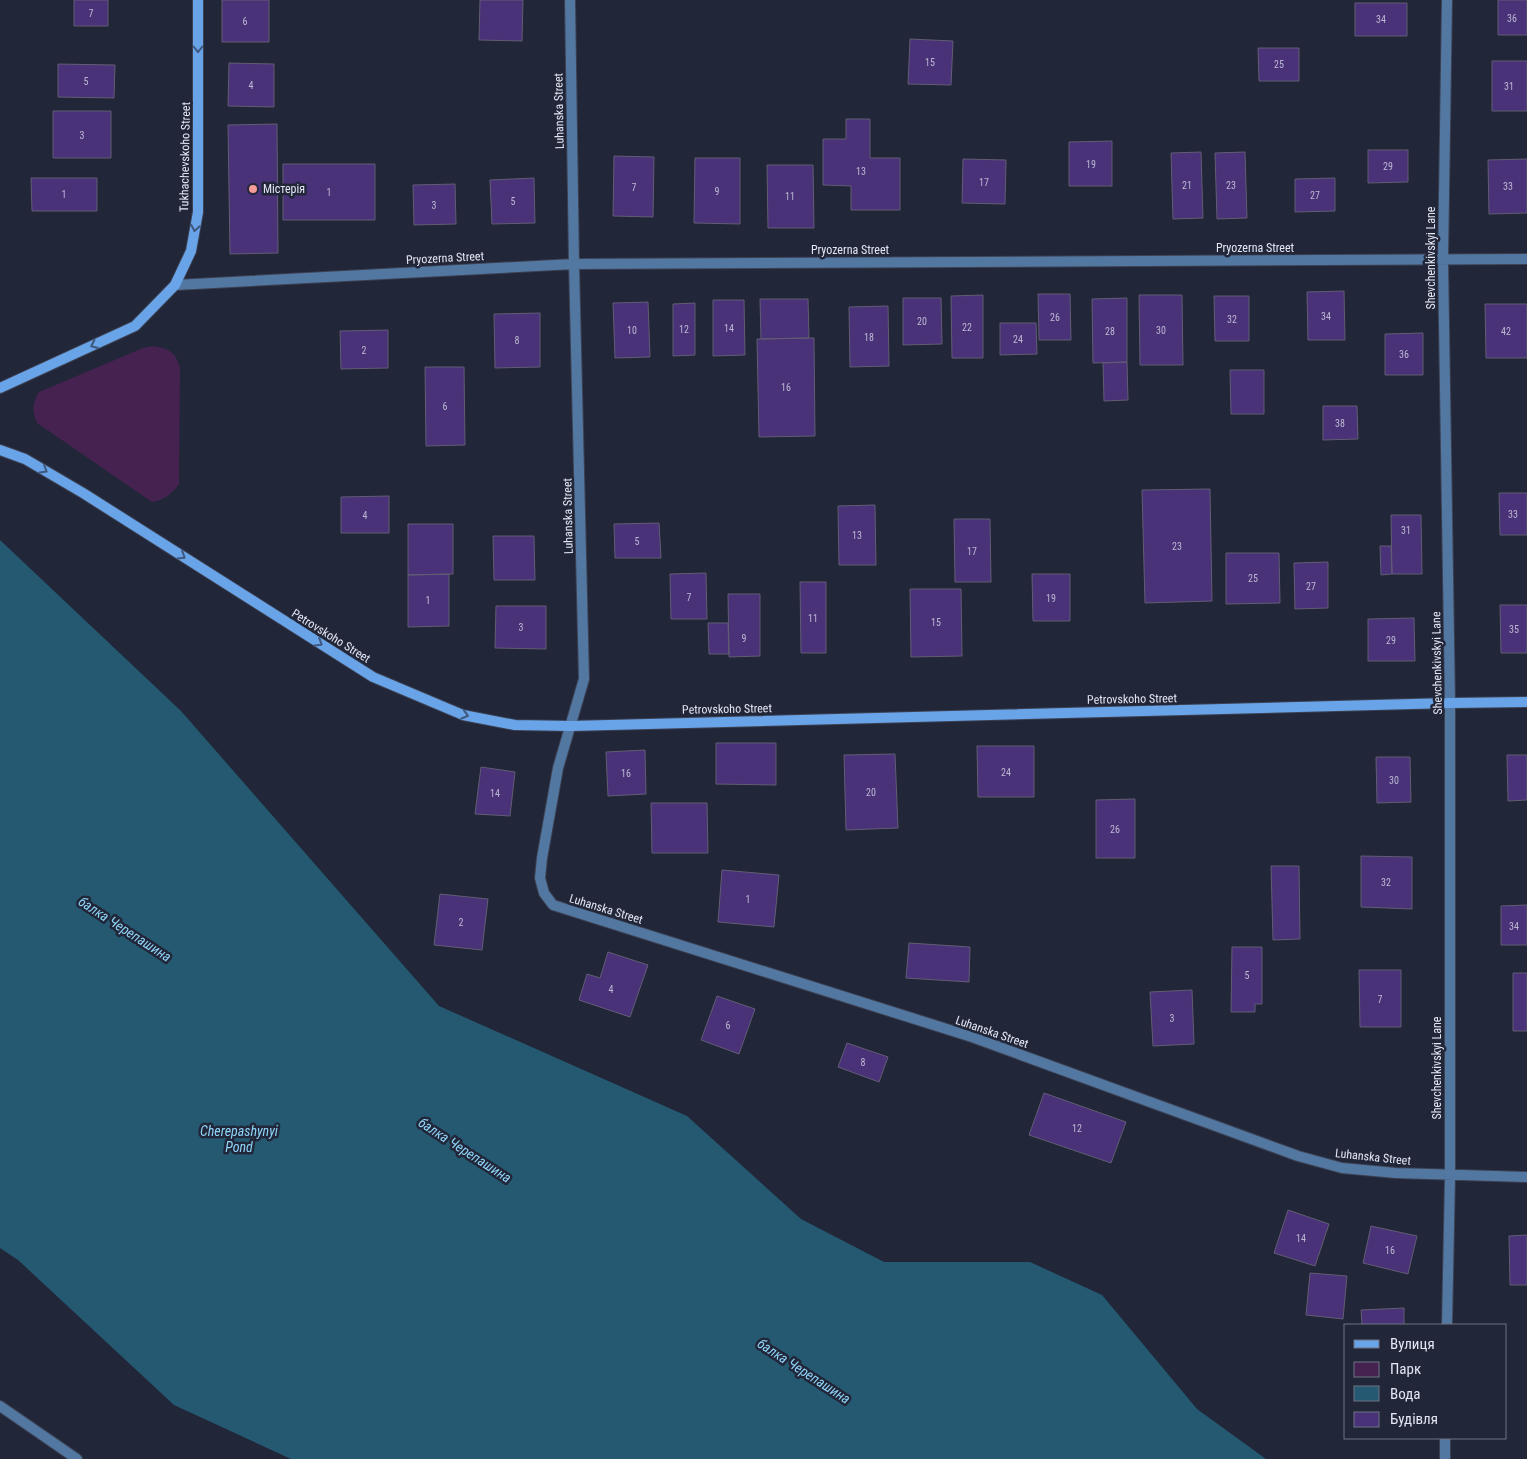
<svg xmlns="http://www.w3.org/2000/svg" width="1527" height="1459" viewBox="0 0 1527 1459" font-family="'Roboto Condensed',sans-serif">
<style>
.green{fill:#462251}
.water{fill:#255971}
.building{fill:#493277;stroke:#625d74}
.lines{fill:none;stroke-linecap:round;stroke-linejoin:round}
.service-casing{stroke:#3c4153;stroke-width:12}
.minor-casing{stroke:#3c4153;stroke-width:12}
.secondary-casing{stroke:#3c4153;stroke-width:12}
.service{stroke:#5277a1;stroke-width:10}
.minor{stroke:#5277a1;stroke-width:10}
.secondary{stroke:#69a4e8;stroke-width:10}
.oneway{stroke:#3e587f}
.poi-dot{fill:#f59b98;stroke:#212639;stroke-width:2}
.labels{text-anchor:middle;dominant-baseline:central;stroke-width:5;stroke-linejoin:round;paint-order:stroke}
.number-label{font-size:10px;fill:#bcb9d4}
.street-label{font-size:12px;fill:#e3e6f3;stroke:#212639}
.poi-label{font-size:12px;fill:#e3e6f3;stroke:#212639;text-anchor:start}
.water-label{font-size:14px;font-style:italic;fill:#8fd5f9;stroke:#212639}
</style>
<rect width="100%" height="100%" fill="#212639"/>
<path class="green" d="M 154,346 C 170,349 175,352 180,368 L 179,484 C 172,494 164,500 152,502 L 37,423 C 32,412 32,403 39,392 L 143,348 Z"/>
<path class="water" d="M 0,540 L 181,711 L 439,1006 L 687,1116 L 801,1219 L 884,1262 L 1030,1262 L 1102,1295 L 1197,1409 L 1266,1459 L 291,1459 L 174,1405 L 18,1260 L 0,1248 Z"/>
<path class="building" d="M 74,0 L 108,0 L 108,26 L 74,26 Z
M 222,0 L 269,0 L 269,42 L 222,42 Z
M 480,0 L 523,0 L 522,41 L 479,40 Z
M 1498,0 L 1527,0 L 1527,35 L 1498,35 Z
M 1355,3 L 1407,3 L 1407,36 L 1355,36 Z
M 910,39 L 953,41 L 951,85 L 908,84 Z
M 1258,48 L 1299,48 L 1299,81 L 1259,81 Z
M 1492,61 L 1527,61 L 1527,111 L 1492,111 Z
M 229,63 L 274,64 L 274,107 L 228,106 Z
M 58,64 L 115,65 L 114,98 L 58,97 Z
M 53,111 L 111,111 L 111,158 L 53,158 Z
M 846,119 L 870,119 L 870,158 L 900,158 L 900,210 L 851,210 L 851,186 L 823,185 L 823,139 L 846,139 Z
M 277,124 L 278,253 L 230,254 L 228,125 Z
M 1112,141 L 1112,186 L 1069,186 L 1069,142 Z
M 1368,150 L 1408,150 L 1408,182 L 1368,183 Z
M 1201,152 L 1203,218 L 1173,219 L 1171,153 Z
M 1245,152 L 1247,218 L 1217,219 L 1215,153 Z
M 614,156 L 654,157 L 653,217 L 613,216 Z
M 695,158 L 740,158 L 740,224 L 694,223 Z
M 963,159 L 1006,160 L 1005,204 L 962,203 Z
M 1527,159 L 1527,213 L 1489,214 L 1488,160 Z
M 283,164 L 375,164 L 375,220 L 283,220 Z
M 767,165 L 813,165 L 814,228 L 768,228 Z
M 31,178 L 97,178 L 97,211 L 32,211 Z
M 534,178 L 535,223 L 492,224 L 490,180 Z
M 1335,178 L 1335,211 L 1295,212 L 1295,179 Z
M 455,184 L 456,224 L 414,225 L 413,185 Z
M 1344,291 L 1345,340 L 1308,340 L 1307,292 Z
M 1038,294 L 1070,294 L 1071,340 L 1039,340 Z
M 983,295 L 983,358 L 952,358 L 951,296 Z
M 1139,295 L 1182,295 L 1183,365 L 1140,365 Z
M 1214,296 L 1249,296 L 1249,341 L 1215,341 Z
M 903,298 L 941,298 L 942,344 L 903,345 Z
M 1127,298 L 1127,362 L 1093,363 L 1092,299 Z
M 760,299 L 808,299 L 809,338 L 761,339 Z
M 713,300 L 744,300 L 745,355 L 713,356 Z
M 648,302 L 650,357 L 615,358 L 613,303 Z
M 695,303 L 695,355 L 673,356 L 673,304 Z
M 1485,304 L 1527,304 L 1527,358 L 1486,358 Z
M 888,306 L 889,366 L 850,367 L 849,307 Z
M 540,313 L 540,367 L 495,368 L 494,314 Z
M 1000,323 L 1036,323 L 1037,354 L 1000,355 Z
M 388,330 L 388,368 L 341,369 L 340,331 Z
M 1423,333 L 1423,375 L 1385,375 L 1385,334 Z
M 814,338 L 815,436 L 759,437 L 757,339 Z
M 1127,362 L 1128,400 L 1104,401 L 1103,363 Z
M 425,367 L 464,367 L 465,445 L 426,446 Z
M 1230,370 L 1264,370 L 1264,414 L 1231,414 Z
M 1323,406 L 1357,406 L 1358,439 L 1323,440 Z
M 1210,489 L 1212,601 L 1145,603 L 1142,490 Z
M 1499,493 L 1527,493 L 1527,535 L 1500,535 Z
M 389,496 L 389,533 L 341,533 L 341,497 Z
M 875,505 L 876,565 L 839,565 L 838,506 Z
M 1391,515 L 1421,515 L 1422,574 L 1392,574 Z
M 954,519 L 990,519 L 991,582 L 955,582 Z
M 659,523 L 661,558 L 615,558 L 614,524 Z
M 408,524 L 453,524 L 453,574 L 408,575 Z
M 493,536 L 534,536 L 535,580 L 494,580 Z
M 1380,546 L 1391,546 L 1392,574 L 1381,575 Z
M 1226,553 L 1279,553 L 1280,603 L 1226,604 Z
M 1328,562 L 1328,608 L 1295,609 L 1294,563 Z
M 706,573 L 707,619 L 671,619 L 670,574 Z
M 449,574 L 449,626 L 408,627 L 408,575 Z
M 1032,574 L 1070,574 L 1070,621 L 1033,621 Z
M 800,582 L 826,582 L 826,653 L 801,653 Z
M 910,589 L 961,589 L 962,656 L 911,657 Z
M 728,594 L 760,594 L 760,656 L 729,657 Z
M 1500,605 L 1527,605 L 1527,653 L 1501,653 Z
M 496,606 L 546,606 L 546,649 L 495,648 Z
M 1414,618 L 1415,661 L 1368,661 L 1368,619 Z
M 708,623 L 728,623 L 729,654 L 709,654 Z
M 716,743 L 776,743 L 776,785 L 716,784 Z
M 977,746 L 1034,746 L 1034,797 L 978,797 Z
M 645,750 L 646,794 L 608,796 L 606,752 Z
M 895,754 L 898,828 L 846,830 L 844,755 Z
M 1507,755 L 1527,755 L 1527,800 L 1508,801 Z
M 1376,757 L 1410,757 L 1411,802 L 1377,803 Z
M 481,767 L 515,772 L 510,816 L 475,814 Z
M 1135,799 L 1135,858 L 1096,858 L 1096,800 Z
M 651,803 L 707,803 L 708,853 L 652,853 Z
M 1361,856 L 1412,857 L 1412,909 L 1361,907 Z
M 1271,866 L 1299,866 L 1300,939 L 1273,940 Z
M 722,870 L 779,875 L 774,927 L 718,922 Z
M 440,894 L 488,899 L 482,950 L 434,945 Z
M 1527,905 L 1527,945 L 1501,945 L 1501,906 Z
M 909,943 L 970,947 L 969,982 L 906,978 Z
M 1232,947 L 1262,947 L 1262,1004 L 1255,1004 L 1255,1012 L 1231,1012 Z
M 608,952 L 648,965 L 630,1017 L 579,1000 L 587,974 L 600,978 Z
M 1359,970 L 1401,970 L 1401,1027 L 1360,1027 Z
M 1513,973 L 1527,973 L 1527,1031 L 1513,1031 Z
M 1192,990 L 1194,1044 L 1153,1046 L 1150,992 Z
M 717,996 L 755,1009 L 739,1054 L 701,1040 Z
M 847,1043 L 888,1057 L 879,1082 L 838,1067 Z
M 1044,1093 L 1126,1122 L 1111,1163 L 1029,1135 Z
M 1288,1210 L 1329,1224 L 1315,1266 L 1274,1253 Z
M 1371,1226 L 1417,1236 L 1408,1274 L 1363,1263 Z
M 1527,1235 L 1527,1285 L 1510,1285 L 1509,1236 Z
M 1310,1273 L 1347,1276 L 1343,1319 L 1306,1315 Z
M 1404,1308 L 1404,1325 L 1362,1325 L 1361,1310 Z"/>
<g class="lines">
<g class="service-casing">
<path id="service" d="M 0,1406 L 77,1459"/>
</g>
<g class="minor-casing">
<path id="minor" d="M 570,0 L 574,264 L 584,679 L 558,768 L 542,858 L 540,878 L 544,893 L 553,905 L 972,1037 L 1298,1156 L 1342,1168 L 1396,1173 L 1527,1177
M 175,285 L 574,264 L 1527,259
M 1447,1325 L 1450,1176 L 1450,703 L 1443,260 L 1447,0
M 1445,1459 L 1445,1438"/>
</g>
<g class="secondary-casing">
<path id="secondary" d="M 0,388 L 135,326 L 175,285 L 191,251 L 198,212 L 198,0
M 0,450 L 25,459 L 83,493 L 373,677 L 463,715 L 515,725 L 571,726 L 1450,703 L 1527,702"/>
</g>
<use href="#service" class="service"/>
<use href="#minor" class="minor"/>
<use href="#secondary" class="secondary"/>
</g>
<defs><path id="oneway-chevron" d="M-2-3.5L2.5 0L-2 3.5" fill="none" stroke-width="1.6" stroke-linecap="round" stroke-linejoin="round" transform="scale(1.25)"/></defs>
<g class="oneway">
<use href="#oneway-chevron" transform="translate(198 49) rotate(90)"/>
<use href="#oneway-chevron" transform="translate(195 228) rotate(100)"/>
<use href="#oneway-chevron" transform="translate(94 345) rotate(155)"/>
<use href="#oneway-chevron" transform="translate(44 470) rotate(31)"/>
<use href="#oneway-chevron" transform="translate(182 556) rotate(32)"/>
<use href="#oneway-chevron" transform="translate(319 643) rotate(32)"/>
<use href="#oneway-chevron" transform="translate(465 715) rotate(16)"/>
</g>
<circle class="poi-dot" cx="253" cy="189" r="5"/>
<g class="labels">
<g class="number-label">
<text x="91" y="13">7</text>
<text x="1512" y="18">36</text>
<text x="1381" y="19">34</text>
<text x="245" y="21">6</text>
<text x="930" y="62">15</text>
<text x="1279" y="64">25</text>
<text x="86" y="81">5</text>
<text x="251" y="85">4</text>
<text x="1509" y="86">31</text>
<text x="82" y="135">3</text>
<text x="1091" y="164">19</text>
<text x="1388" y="166">29</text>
<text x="861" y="171">13</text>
<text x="984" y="182">17</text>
<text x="1187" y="185">21</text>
<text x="1231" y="185">23</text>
<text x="1508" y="186">33</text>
<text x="634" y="187">7</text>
<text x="717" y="191">9</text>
<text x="329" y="192">1</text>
<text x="64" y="194">1</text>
<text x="1315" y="195">27</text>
<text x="790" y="196">11</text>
<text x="513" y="201">5</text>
<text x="434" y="205">3</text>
<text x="1326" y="316">34</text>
<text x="1055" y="317">26</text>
<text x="1232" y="319">32</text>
<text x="922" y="321">20</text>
<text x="967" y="327">22</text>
<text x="729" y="328">14</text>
<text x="684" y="329">12</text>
<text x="632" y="330">10</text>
<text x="1161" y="330">30</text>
<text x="1110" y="331">28</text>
<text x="1506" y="331">42</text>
<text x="869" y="337">18</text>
<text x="1018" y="339">24</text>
<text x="517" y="340">8</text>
<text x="364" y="350">2</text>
<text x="1404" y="354">36</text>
<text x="786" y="387">16</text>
<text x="445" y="406">6</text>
<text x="1340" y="423">38</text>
<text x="1513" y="514">33</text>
<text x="365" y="515">4</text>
<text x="1406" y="530">31</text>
<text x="857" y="535">13</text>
<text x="637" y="541">5</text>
<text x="1177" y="546">23</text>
<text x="972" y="551">17</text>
<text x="1253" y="578">25</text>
<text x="1311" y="586">27</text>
<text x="689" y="597">7</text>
<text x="1051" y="598">19</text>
<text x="428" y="600">1</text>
<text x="813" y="618">11</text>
<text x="936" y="622">15</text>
<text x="521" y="627">3</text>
<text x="1514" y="629">35</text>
<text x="744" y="638">9</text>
<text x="1391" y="640">29</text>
<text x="1006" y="772">24</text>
<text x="626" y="773">16</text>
<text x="1394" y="780">30</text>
<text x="871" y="792">20</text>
<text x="495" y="793">14</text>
<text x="1115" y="829">26</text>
<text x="1386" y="882">32</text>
<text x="748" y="899">1</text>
<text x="461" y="922">2</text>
<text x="1514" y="926">34</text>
<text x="1247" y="975">5</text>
<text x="611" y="989">4</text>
<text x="1380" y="999">7</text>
<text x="1172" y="1018">3</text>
<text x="728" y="1025">6</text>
<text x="863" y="1062">8</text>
<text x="1077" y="1128">12</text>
<text x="1301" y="1238">14</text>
<text x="1390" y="1250">16</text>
</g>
<g class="street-label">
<text transform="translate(559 111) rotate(-91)">Luhanska Street</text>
<text transform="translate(185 157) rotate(-89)">Tukhachevskoho Street</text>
<text x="1255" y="248">Pryozerna Street</text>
<text x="850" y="250">Pryozerna Street</text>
<text transform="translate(445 258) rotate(-3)">Pryozerna Street</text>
<text transform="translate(1431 258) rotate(-90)">Shevchenkivskyi Lane</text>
<text transform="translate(568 516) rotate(-91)">Luhanska Street</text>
<text transform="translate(331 636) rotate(32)">Petrovskoho Street</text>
<text transform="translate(1437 663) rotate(-91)">Shevchenkivskyi Lane</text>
<text transform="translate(1132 699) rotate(-1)">Petrovskoho Street</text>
<text transform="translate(727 709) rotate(-1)">Petrovskoho Street</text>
<text transform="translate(606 909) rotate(17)">Luhanska Street</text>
<text transform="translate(992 1032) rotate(19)">Luhanska Street</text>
<text transform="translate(1437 1068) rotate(-90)">Shevchenkivskyi Lane</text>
<text transform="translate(1373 1157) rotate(6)">Luhanska Street</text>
</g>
<g class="poi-label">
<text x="263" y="189">Містерія</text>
</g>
<g class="water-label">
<text transform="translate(125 929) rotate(33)">балка Черепашина</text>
<text x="239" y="1131">Cherepashynyi<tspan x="239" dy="16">Pond</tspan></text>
<text transform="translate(465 1150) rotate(33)">балка Черепашина</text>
<text transform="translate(804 1371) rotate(33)">балка Черепашина</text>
</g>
</g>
<rect x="1344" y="1324" width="162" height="115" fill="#212639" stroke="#6f7383"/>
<rect x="1354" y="1340" width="25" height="8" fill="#69a4e8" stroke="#6f7383"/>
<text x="1390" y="1349" font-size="15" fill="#e3e6f3">Вулиця</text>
<rect x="1354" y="1362" width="25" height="15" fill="#462251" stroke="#6f7383"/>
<text x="1390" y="1374" font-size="15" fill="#e3e6f3">Парк</text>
<rect x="1354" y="1386" width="25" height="15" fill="#255971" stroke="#6f7383"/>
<text x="1390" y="1399" font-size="15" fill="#e3e6f3">Вода</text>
<rect x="1354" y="1412" width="25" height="15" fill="#493277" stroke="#6f7383"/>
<text x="1390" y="1424" font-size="15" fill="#e3e6f3">Будівля</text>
</svg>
